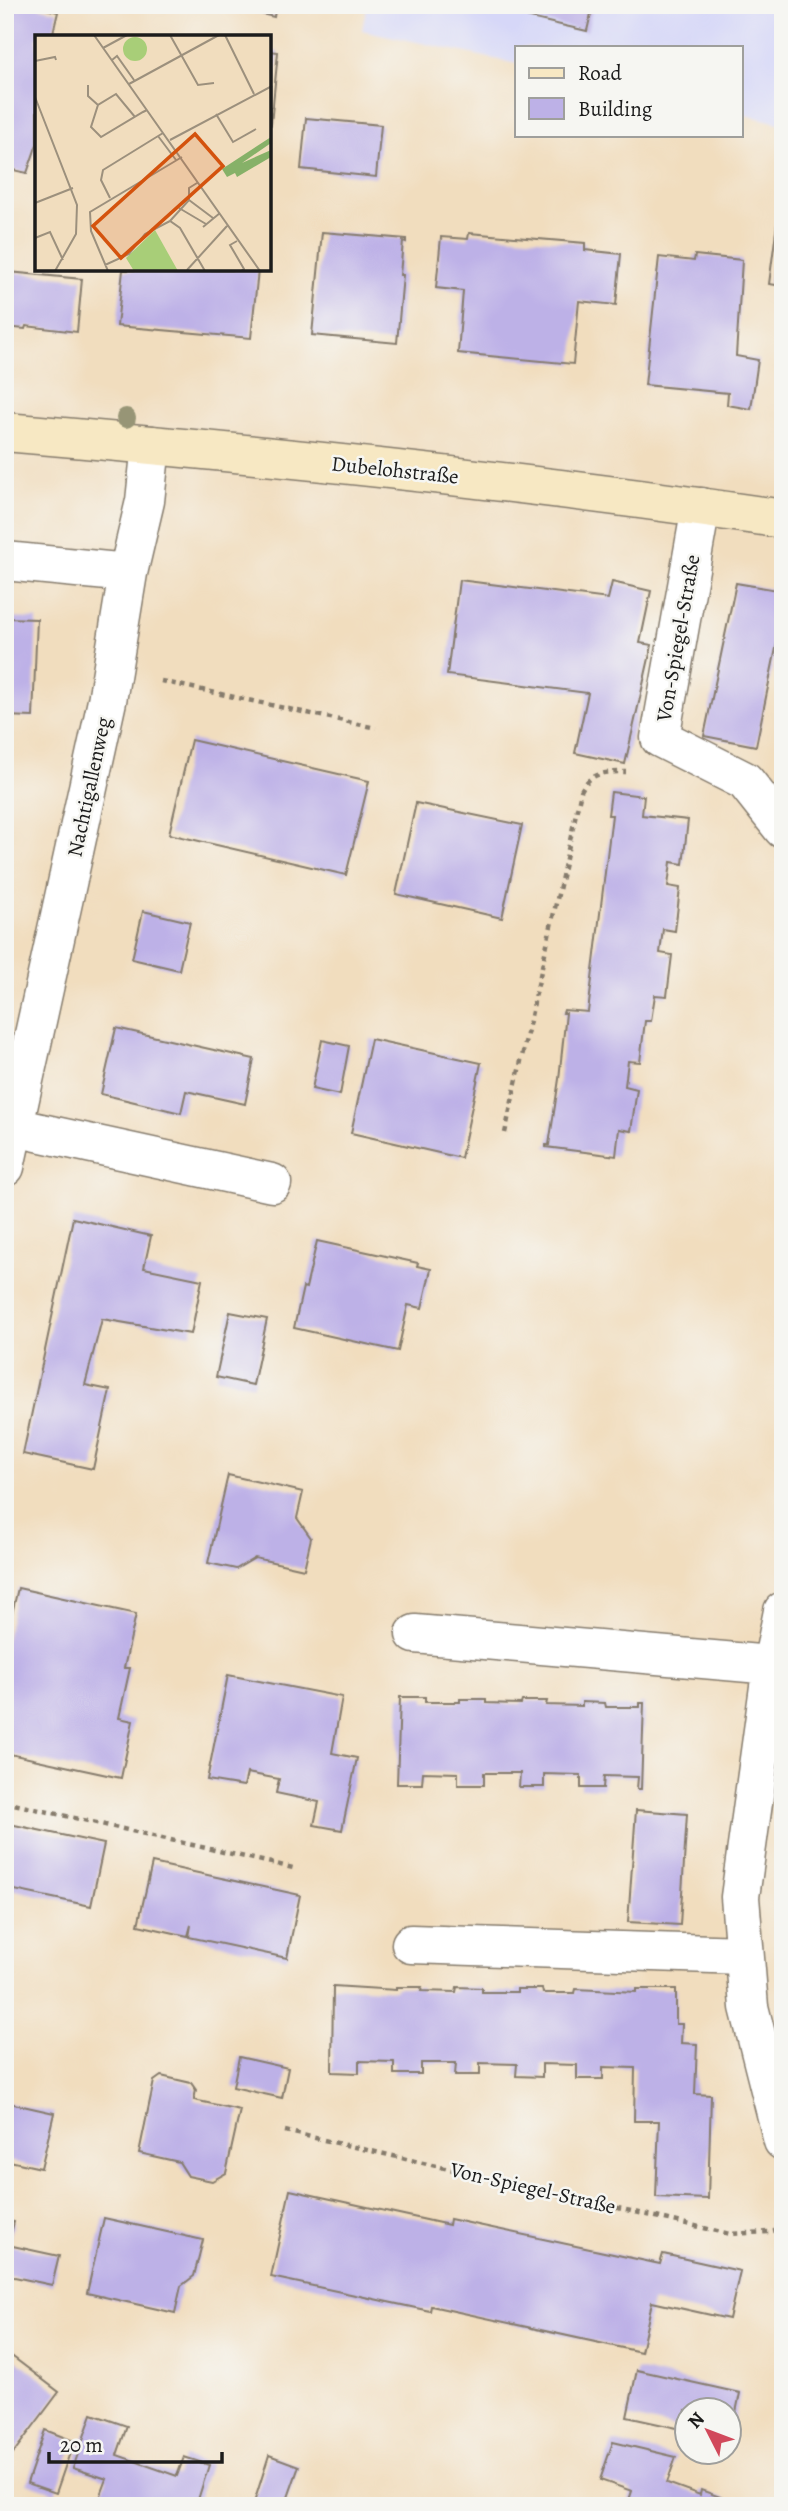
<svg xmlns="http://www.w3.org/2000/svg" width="788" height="2511" viewBox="0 0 788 2511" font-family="Alegreya,serif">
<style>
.built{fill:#d6d7f8}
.building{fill:#bdb1e7}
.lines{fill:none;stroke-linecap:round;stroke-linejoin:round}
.street-casing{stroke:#867c6d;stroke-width:41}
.secondary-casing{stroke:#867c6d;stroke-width:41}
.path{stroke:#867c6d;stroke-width:4.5;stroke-dasharray:5 5;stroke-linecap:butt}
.street{stroke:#fff;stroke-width:38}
.secondary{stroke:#f7e8c3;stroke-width:38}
.tree{fill:#979576}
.labels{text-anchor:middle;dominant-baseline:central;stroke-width:5;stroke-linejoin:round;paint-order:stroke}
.street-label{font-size:21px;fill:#1c1c1c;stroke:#f6f6f2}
.inset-road{fill:none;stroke:#9c907d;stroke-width:2}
.view{fill:#d4530e;fill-opacity:0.15;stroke:#d4530e;stroke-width:3.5}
.inset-edge{fill:none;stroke:#1c1c1c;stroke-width:3.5}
</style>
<rect width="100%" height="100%" fill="#f6f6f2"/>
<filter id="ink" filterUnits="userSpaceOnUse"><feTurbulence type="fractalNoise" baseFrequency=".0143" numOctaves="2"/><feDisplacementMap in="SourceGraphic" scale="14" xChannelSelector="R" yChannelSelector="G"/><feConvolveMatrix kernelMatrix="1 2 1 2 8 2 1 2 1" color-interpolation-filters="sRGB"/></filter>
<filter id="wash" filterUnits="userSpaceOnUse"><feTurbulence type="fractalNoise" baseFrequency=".00686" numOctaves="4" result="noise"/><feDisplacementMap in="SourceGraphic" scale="28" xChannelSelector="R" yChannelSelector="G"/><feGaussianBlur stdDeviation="1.57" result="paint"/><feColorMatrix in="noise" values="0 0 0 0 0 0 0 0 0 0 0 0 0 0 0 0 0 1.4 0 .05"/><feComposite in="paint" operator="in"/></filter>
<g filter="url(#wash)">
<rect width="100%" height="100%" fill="#f1ddbe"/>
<path class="built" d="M 367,5 L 783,5 L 783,124 L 741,114 L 741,47 L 517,47 L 517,64 L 362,30 Z"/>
<g id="blocks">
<path class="building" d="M 5,5 L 31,5 L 58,12 L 52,37 L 37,37 L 37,144 L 27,173 L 5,168 Z
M 224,5 L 276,5 L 274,17 Z
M 474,5 L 593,5 L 587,31 Z
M 270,51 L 278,52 L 271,124 L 270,123 Z
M 306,118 L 381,125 L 376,177 L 301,169 Z
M 777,224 L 783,225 L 783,286 L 769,284 Z
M 322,232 L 406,239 L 406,242 L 403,241 L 400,275 L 403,275 L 397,343 L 312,335 Z
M 469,233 L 585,243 L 585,250 L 621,254 L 616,305 L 579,301 L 573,364 L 458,353 L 463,291 L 436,288 L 441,237 L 468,239 Z
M 695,255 L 742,260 L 736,356 L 758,360 L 751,409 L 727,405 L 728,393 L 645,385 L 659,257 L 694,261 Z
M 5,261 L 11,262 L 9,272 L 82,279 L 77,332 L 26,326 L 25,329 L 5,327 Z
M 123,270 L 258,270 L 251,338 L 117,326 Z
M 459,580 L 608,599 L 612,582 L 651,591 L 640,643 L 652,645 L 625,764 L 575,753 L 588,693 L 447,675 Z
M 736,583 L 783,591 L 783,614 L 756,746 L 704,736 Z
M 5,618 L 37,619 L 33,717 L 5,716 Z
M 191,740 L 369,781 L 346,875 L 169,834 Z
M 611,792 L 644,796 L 642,815 L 688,820 L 683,864 L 671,862 L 668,886 L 680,888 L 675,931 L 663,929 L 660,953 L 672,955 L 667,996 L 655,995 L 651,1021 L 645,1021 L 640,1062 L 628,1061 L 625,1086 L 637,1089 L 631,1131 L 619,1129 L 616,1156 L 546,1147 L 546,1145 L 549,1145 L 559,1079 L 566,1013 L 563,1013 L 564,1010 L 588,1012 L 612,815 L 608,815 Z
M 416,803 L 522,825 L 502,918 L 396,894 Z
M 143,911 L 190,922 L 179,970 L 132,959 Z
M 116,1028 L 254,1059 L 245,1104 L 186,1091 L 181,1113 L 101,1094 Z
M 371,1039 L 481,1063 L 461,1158 L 351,1133 Z
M 322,1040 L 349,1046 L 340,1095 L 312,1089 Z
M 73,1218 L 151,1236 L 144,1268 L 202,1280 L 191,1334 L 102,1319 L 85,1385 L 110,1390 L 93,1469 L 23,1454 Z
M 317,1241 L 418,1263 L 417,1266 L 431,1269 L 422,1308 L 408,1305 L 398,1351 L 294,1328 L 303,1287 L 306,1288 Z
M 230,1312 L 267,1319 L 253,1385 L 216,1377 Z
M 228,1475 L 303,1492 L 297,1518 L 311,1538 L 304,1569 L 255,1558 L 236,1569 L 208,1563 Z
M 18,1588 L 136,1614 L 124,1668 L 130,1668 L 119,1718 L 133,1721 L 121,1778 L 5,1753 L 5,1643 Z
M 228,1675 L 342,1697 L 332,1753 L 357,1758 L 342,1830 L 314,1825 L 319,1802 L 276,1793 L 279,1779 L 247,1773 L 244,1786 L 207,1780 Z
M 400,1697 L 425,1697 L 425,1702 L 460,1702 L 460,1699 L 486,1699 L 486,1703 L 521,1704 L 522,1701 L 547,1701 L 546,1705 L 582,1706 L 582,1702 L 605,1703 L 606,1707 L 640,1707 L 640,1703 L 644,1703 L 641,1789 L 637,1789 L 638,1777 L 604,1776 L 603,1788 L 581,1788 L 581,1775 L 544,1774 L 544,1787 L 519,1787 L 520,1773 L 484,1773 L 484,1785 L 458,1785 L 458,1773 L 423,1772 L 422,1784 L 397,1784 Z
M 636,1810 L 687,1814 L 680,1925 L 628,1922 Z
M 5,1823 L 104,1844 L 91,1906 L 5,1888 Z
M 152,1863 L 300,1895 L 287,1958 L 189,1937 L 191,1925 L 188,1936 L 138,1925 Z
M 333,1986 L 396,1990 L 396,1987 L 422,1987 L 421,1991 L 456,1992 L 457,1987 L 482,1988 L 482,1992 L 517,1992 L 517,1989 L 542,1989 L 543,1993 L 575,1993 L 576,1989 L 636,1992 L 636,1989 L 676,1989 L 676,2024 L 682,2024 L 681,2043 L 697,2044 L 695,2094 L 711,2095 L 708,2199 L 656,2197 L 659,2121 L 634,2121 L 635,2068 L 603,2067 L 603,2079 L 577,2079 L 577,2065 L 542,2064 L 542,2077 L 516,2076 L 517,2064 L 480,2063 L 480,2075 L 455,2075 L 456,2063 L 421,2063 L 421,2074 L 394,2074 L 394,2062 L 359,2061 L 359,2073 L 332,2072 Z
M 239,2057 L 288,2068 L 282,2098 L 233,2087 Z
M 161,2076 L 191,2083 L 196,2090 L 194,2100 L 240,2110 L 226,2173 L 212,2181 L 188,2176 L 179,2162 L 139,2153 L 154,2081 Z
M 5,2102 L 54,2113 L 41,2168 L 5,2160 Z
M 290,2190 L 449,2225 L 450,2219 L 660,2264 L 663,2254 L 740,2271 L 729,2319 L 652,2302 L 641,2352 L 431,2306 L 430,2311 L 271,2277 Z
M 104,2218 L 203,2240 L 194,2276 L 181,2286 L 175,2313 L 87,2293 Z
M 5,2220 L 14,2222 L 8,2245 L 59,2256 L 52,2285 L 5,2275 Z
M 5,2351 L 59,2392 L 8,2460 L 5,2458 Z
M 637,2370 L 740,2393 L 730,2441 L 728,2410 L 686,2410 L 686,2430 L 627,2417 Z
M 92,2414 L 127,2426 L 117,2455 L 177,2476 L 184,2457 L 209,2465 L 196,2506 L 97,2506 L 107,2479 L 73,2468 Z
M 45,2430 L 74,2441 L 56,2493 L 27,2483 Z
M 613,2442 L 676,2457 L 667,2483 L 700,2495 L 701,2490 L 726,2499 L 724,2506 L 627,2506 L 632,2491 L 600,2480 Z
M 269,2455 L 299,2466 L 285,2506 L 253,2506 Z"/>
</g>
</g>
<g filter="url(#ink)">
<use href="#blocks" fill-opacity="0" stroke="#867c6d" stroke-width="2"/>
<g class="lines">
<g class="street-casing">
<path id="street" d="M 701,507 L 660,738 L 745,781 L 783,829
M 5,561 L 128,573
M 14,1127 L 272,1183
M 5,1167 L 107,701 L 128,573 L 145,501 L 151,445
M 783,1611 L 772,1665 L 740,1897 L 749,2007 L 783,2141
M 415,1634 L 772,1665
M 411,1944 L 743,1955"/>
</g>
<g class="secondary-casing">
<path id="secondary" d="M 5,432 C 265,454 525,481 783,519"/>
</g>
<path class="path" d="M 161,681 L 376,728
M 505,1133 L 581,791 C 590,772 606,772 626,772
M 5,1802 L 293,1868
M 285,2131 L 730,2234 L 769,2232 L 783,2229"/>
<use href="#street" class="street"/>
<use href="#secondary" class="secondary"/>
</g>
<circle class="tree" cx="126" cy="418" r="10"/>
</g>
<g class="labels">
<g class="street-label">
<text transform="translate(395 470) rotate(6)">Dubelohstraße</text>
<text transform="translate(678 638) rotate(-80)">Von-Spiegel-Straße</text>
<text transform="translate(89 787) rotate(-78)">Nachtigallenweg</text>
<text transform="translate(533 2188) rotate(13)">Von-Spiegel-Straße</text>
</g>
</g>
<g transform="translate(35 35)">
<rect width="236" height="236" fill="#f1ddbe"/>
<path d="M88 14a12 12 0 1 1 24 0a12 12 0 1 1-24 0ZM 120,195 L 143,236 L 99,236 L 91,223 Z" fill="#a8ce78"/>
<path d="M 236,102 L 236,108 L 207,128 L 236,115 L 236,122 L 202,142 L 200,138 L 192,142 L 187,134 Z" fill="#86b168"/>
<path class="inset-road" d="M 59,0 L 225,236M 135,0 L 163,50 L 179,48M 190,0 L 219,59M 68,13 L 92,0M 77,25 L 82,21 L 99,45M 0,26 L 20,22 L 21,25M 94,49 L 184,0M 53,50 L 53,61 L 63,70M 0,62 L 42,170 L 41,199 L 20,236M 181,79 L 198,107 L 221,94M 100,82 L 81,59 L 63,70 L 56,92 L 66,102 L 108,77 L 112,75M 123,101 L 141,125M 135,105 L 237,51M 75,163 L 66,145 L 68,135 L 128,98M 154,165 L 178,183M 0,168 L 38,153M 144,173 L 171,189M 135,186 L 154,165 L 154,153 L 162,148M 168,192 L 185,178M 0,203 L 15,197 L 28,225M 202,206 L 195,210 L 209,234 L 206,236M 70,230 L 94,219 L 110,199 L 135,186 L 145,193 L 170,236M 152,235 L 192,191M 73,236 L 56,196 L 55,177 L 147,122"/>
<path class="view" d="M 160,99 L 188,131 L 86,223 L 58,191 Z"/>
<rect width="236" height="236" class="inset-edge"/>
</g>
<rect width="788" height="2511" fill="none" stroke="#f6f6f2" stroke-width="28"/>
<rect x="515" y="46" width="228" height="91" fill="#f6f6f2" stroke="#9f9f9c" stroke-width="2"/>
<rect x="529" y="68" width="35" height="10" fill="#f7e8c3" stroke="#9f9f9c" stroke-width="2"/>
<text x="578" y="80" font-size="21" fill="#1c1c1c">Road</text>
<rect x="529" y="98" width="35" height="21" fill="#bdb1e7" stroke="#9f9f9c" stroke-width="2"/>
<text x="578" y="116" font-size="21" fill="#1c1c1c">Building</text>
<g transform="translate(708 2431) rotate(312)"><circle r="33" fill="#f6f6f2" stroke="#9f9f9c" stroke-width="2"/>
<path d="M0-5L12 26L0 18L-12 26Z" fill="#d1495b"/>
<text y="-10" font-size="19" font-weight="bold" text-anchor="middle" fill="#1c1c1c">N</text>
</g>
<path d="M49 2452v10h173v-10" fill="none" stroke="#1c1c1c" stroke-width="3.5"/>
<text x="60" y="2452" font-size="21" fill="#1c1c1c" stroke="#f6f6f2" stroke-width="5" paint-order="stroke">20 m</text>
</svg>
